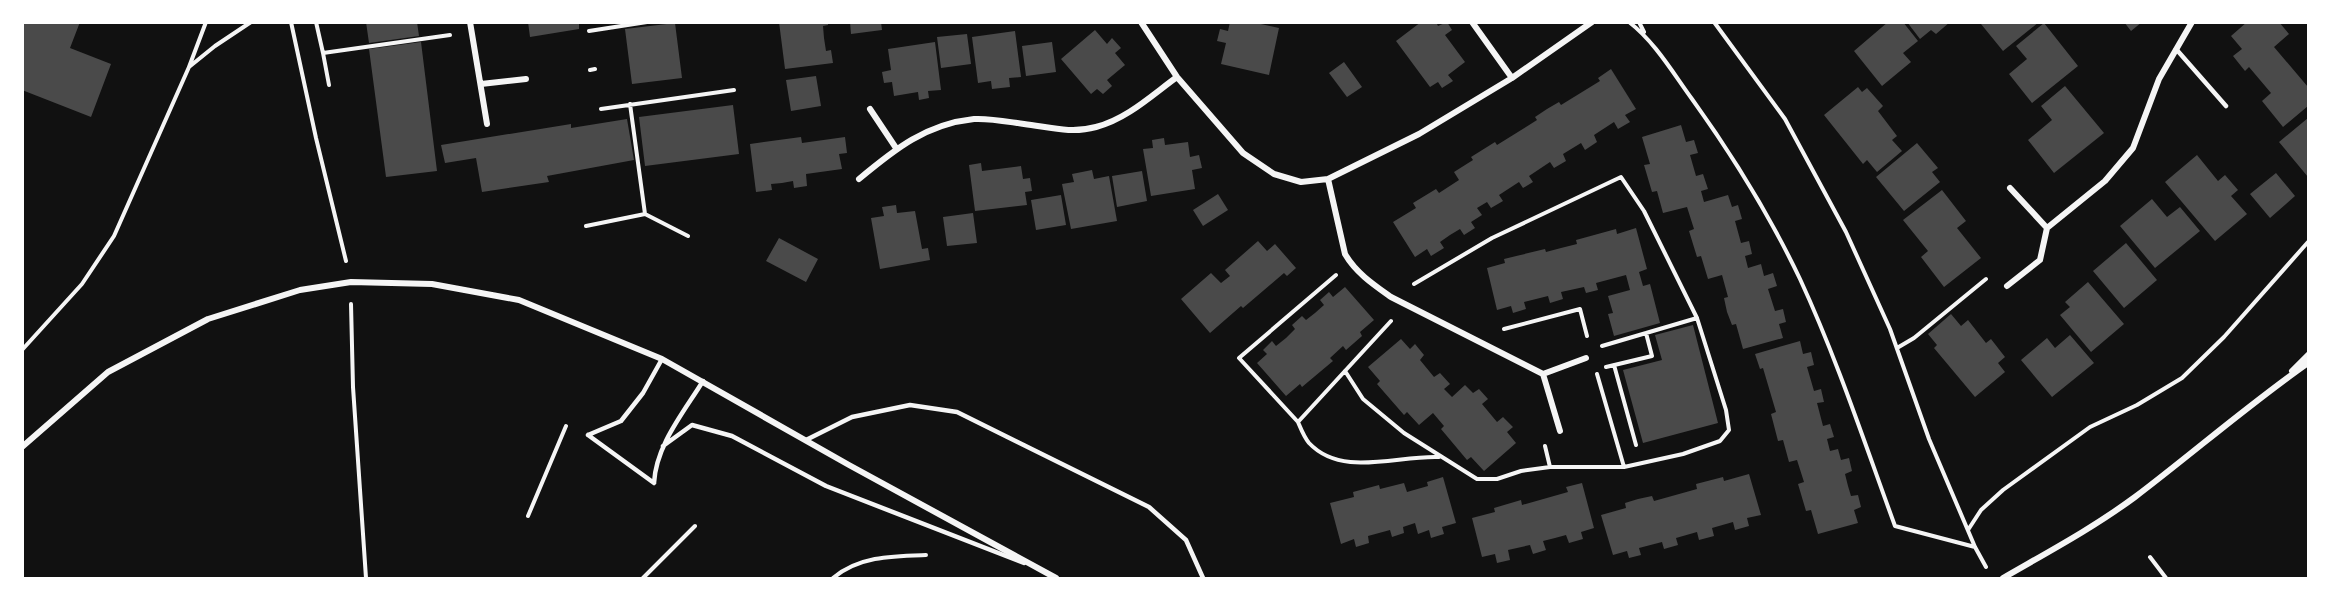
<svg xmlns="http://www.w3.org/2000/svg" width="2331" height="601" viewBox="0 0 2331 601" font-family="Roboto,sans-serif">
<style>
.building{fill:#4a4a4a}
.lines{fill:none;stroke-linecap:round;stroke-linejoin:round}
.path{stroke:#f5f5f5;stroke-width:4}
.service{stroke:#f5f5f5;stroke-width:4.5}
.minor{stroke:#f5f5f5;stroke-width:6}
</style>
<rect width="100%" height="100%" fill="#111"/>
<path class="building" d="M 23,22 L 80,22 L 70,48 L 111,64 L 91,117 L 22,90 Z
M 366,22 L 417,22 L 419,36 L 369,43 Z
M 528,22 L 579,22 L 579,29 L 530,37 Z
M 779,22 L 828,22 L 828,25 L 823,26 L 824,38 L 826,51 L 831,50 L 833,63 L 785,69 Z
M 850,22 L 881,22 L 882,30 L 851,34 Z
M 1230,22 L 1252,22 L 1279,28 L 1269,75 L 1221,64 L 1226,43 L 1217,41 L 1220,29 L 1228,31 Z
M 1421,22 L 1436,22 L 1438,26 L 1447,22 L 1452,30 L 1445,35 L 1465,62 L 1448,75 L 1453,81 L 1442,88 L 1438,82 L 1430,87 L 1396,41 Z
M 1888,22 L 1903,22 L 1918,41 L 1903,53 L 1911,62 L 1882,86 L 1854,51 Z
M 1907,22 L 1950,22 L 1936,34 L 1931,30 L 1920,39 Z
M 1983,22 L 2039,22 L 2003,51 L 1981,24 Z
M 2124,22 L 2142,22 L 2131,31 Z
M 2247,22 L 2279,22 L 2289,34 L 2274,47 L 2308,87 L 2308,106 L 2283,127 L 2262,101 L 2271,93 L 2249,67 L 2245,71 L 2233,56 L 2242,49 L 2231,36 Z
M 675,23 L 682,78 L 632,84 L 625,29 Z
M 2044,23 L 2078,66 L 2032,103 L 2009,74 L 2027,59 L 2016,46 Z
M 1095,30 L 1107,44 L 1112,38 L 1121,48 L 1115,53 L 1125,65 L 1107,80 L 1112,86 L 1103,94 L 1097,89 L 1091,94 L 1061,59 Z
M 1015,31 L 1021,77 L 1009,78 L 1010,87 L 992,89 L 991,81 L 978,83 L 972,37 Z
M 967,34 L 971,64 L 941,68 L 937,37 Z
M 421,42 L 437,171 L 386,177 L 369,49 Z
M 935,42 L 941,90 L 928,91 L 929,98 L 919,100 L 918,92 L 894,96 L 892,82 L 884,83 L 882,72 L 891,70 L 888,49 Z
M 1052,42 L 1056,72 L 1026,76 L 1022,46 Z
M 1344,62 L 1362,87 L 1347,97 L 1329,73 Z
M 1611,69 L 1636,109 L 1625,115 L 1630,122 L 1618,129 L 1614,122 L 1594,135 L 1597,142 L 1585,150 L 1581,143 L 1563,154 L 1566,161 L 1554,168 L 1550,162 L 1529,176 L 1533,182 L 1523,188 L 1519,182 L 1499,195 L 1503,201 L 1491,208 L 1487,202 L 1477,208 L 1482,215 L 1471,222 L 1475,228 L 1464,235 L 1460,229 L 1450,235 L 1440,242 L 1444,248 L 1431,256 L 1427,249 L 1415,257 L 1393,222 L 1416,208 L 1413,203 L 1436,189 L 1439,193 L 1459,180 L 1454,172 L 1473,160 L 1471,157 L 1495,142 L 1497,145 L 1537,120 L 1535,117 L 1547,109 L 1559,102 L 1561,105 L 1600,81 L 1598,78 Z
M 816,76 L 821,106 L 791,111 L 786,80 Z
M 2065,86 L 2104,133 L 2054,173 L 2028,140 L 2052,120 L 2041,106 Z
M 1858,87 L 1862,92 L 1867,88 L 1883,106 L 1878,111 L 1897,136 L 1892,140 L 1902,151 L 1877,172 L 1867,160 L 1863,164 L 1824,115 Z
M 733,105 L 739,154 L 645,166 L 639,117 Z
M 2308,118 L 2308,177 L 2279,142 Z
M 627,119 L 634,160 L 547,176 L 549,182 L 482,192 L 476,158 L 445,163 L 441,145 L 571,124 L 571,128 Z
M 1681,125 L 1686,142 L 1694,140 L 1698,153 L 1690,155 L 1696,176 L 1703,174 L 1708,189 L 1701,191 L 1704,202 L 1728,195 L 1732,207 L 1738,205 L 1742,219 L 1735,221 L 1741,243 L 1749,241 L 1752,254 L 1745,256 L 1748,268 L 1761,264 L 1764,276 L 1773,273 L 1777,286 L 1768,289 L 1775,311 L 1783,309 L 1786,322 L 1779,324 L 1783,338 L 1743,349 L 1736,324 L 1732,325 L 1727,312 L 1724,298 L 1728,297 L 1722,275 L 1708,279 L 1701,256 L 1697,257 L 1689,231 L 1694,229 L 1687,207 L 1663,213 L 1657,191 L 1652,192 L 1644,165 L 1650,164 L 1642,137 Z
M 801,137 L 802,143 L 845,137 L 847,153 L 839,154 L 842,169 L 806,174 L 807,186 L 794,188 L 793,181 L 782,183 L 771,184 L 772,190 L 756,192 L 750,144 Z
M 1164,138 L 1165,145 L 1188,142 L 1190,157 L 1199,155 L 1202,168 L 1192,170 L 1195,189 L 1151,196 L 1143,149 L 1153,148 L 1152,140 Z
M 1917,143 L 1938,168 L 1932,172 L 1940,182 L 1904,211 L 1876,177 Z
M 2197,155 L 2218,181 L 2225,175 L 2238,190 L 2231,196 L 2247,214 L 2215,241 L 2165,182 Z
M 981,163 L 982,171 L 1021,166 L 1023,179 L 1030,178 L 1032,191 L 1025,192 L 1027,205 L 975,211 L 969,165 Z
M 1092,170 L 1094,179 L 1109,176 L 1117,221 L 1071,229 L 1062,184 L 1074,182 L 1072,174 Z
M 1142,171 L 1147,201 L 1117,207 L 1112,176 Z
M 2276,173 L 2295,196 L 2270,218 L 2250,194 Z
M 1942,190 L 1966,221 L 1957,228 L 1981,258 L 1944,287 L 1921,257 L 1928,251 L 1903,220 Z
M 1218,194 L 1228,210 L 1203,226 L 1193,210 Z
M 1061,195 L 1066,225 L 1036,230 L 1031,200 Z
M 2152,199 L 2167,217 L 2180,207 L 2200,231 L 2155,268 L 2120,226 Z
M 896,205 L 897,213 L 915,211 L 922,249 L 928,248 L 930,260 L 880,269 L 871,218 L 884,216 L 882,207 Z
M 973,213 L 977,243 L 947,246 L 943,217 Z
M 1636,228 L 1647,269 L 1639,272 L 1643,286 L 1650,284 L 1660,323 L 1614,336 L 1608,314 L 1613,313 L 1608,296 L 1630,290 L 1626,275 L 1596,283 L 1598,290 L 1586,293 L 1584,287 L 1561,292 L 1563,299 L 1550,303 L 1548,296 L 1524,302 L 1526,309 L 1513,313 L 1511,306 L 1497,310 L 1487,268 L 1505,263 L 1504,259 L 1545,249 L 1546,252 L 1561,248 L 1577,244 L 1576,240 L 1616,229 L 1617,234 Z
M 779,238 L 818,259 L 806,282 L 766,261 Z
M 1258,241 L 1267,251 L 1275,244 L 1296,268 L 1287,276 L 1284,273 L 1243,308 L 1241,306 L 1210,333 L 1181,299 L 1211,273 L 1221,283 L 1230,276 L 1225,270 Z
M 2126,243 L 2157,280 L 2124,308 L 2093,271 Z
M 2088,282 L 2124,324 L 2091,352 L 2060,315 L 2070,307 L 2065,302 Z
M 1345,287 L 1374,320 L 1360,332 L 1362,336 L 1346,350 L 1343,346 L 1330,358 L 1333,361 L 1302,387 L 1300,384 L 1286,396 L 1257,363 L 1267,354 L 1263,350 L 1272,341 L 1276,346 L 1286,338 L 1295,329 L 1292,325 L 1302,316 L 1306,320 L 1315,313 L 1324,305 L 1320,300 L 1329,292 L 1333,297 Z
M 1951,314 L 1961,326 L 1968,320 L 1986,343 L 1991,339 L 2005,357 L 1998,363 L 2005,372 L 1975,397 L 1934,348 L 1937,345 L 1928,334 Z
M 1693,325 L 1718,423 L 1643,443 L 1623,370 L 1662,360 L 1655,335 Z
M 2070,335 L 2094,363 L 2052,397 L 2021,360 L 2047,338 L 2055,348 Z
M 1401,339 L 1410,349 L 1415,344 L 1424,355 L 1420,360 L 1434,377 L 1440,373 L 1450,384 L 1444,389 L 1452,397 L 1465,385 L 1473,393 L 1479,389 L 1488,399 L 1482,404 L 1497,422 L 1503,417 L 1513,427 L 1507,432 L 1516,443 L 1484,471 L 1471,457 L 1467,460 L 1441,429 L 1444,426 L 1433,413 L 1419,425 L 1407,412 L 1404,415 L 1377,384 L 1380,381 L 1368,367 Z
M 1800,341 L 1803,354 L 1811,352 L 1814,365 L 1807,367 L 1814,391 L 1821,389 L 1824,402 L 1817,403 L 1823,426 L 1830,424 L 1834,437 L 1827,439 L 1830,451 L 1838,449 L 1841,460 L 1849,458 L 1852,471 L 1845,474 L 1848,486 L 1851,496 L 1858,495 L 1861,507 L 1854,510 L 1858,523 L 1818,534 L 1811,510 L 1806,511 L 1798,484 L 1804,482 L 1797,460 L 1789,462 L 1783,440 L 1778,441 L 1771,414 L 1776,412 L 1763,368 L 1760,369 L 1755,354 Z
M 1749,474 L 1761,515 L 1747,518 L 1749,526 L 1735,530 L 1733,522 L 1712,528 L 1714,536 L 1699,540 L 1697,532 L 1676,538 L 1678,545 L 1664,549 L 1662,542 L 1639,548 L 1641,555 L 1629,558 L 1627,551 L 1613,555 L 1601,515 L 1626,508 L 1625,503 L 1638,499 L 1652,496 L 1654,501 L 1697,489 L 1696,484 L 1723,477 L 1724,481 Z
M 1443,477 L 1456,523 L 1442,527 L 1444,534 L 1431,538 L 1429,530 L 1418,534 L 1415,523 L 1403,527 L 1404,533 L 1392,537 L 1390,530 L 1368,536 L 1369,543 L 1356,547 L 1354,539 L 1341,544 L 1330,503 L 1354,497 L 1353,492 L 1379,485 L 1380,489 L 1404,483 L 1407,492 L 1428,486 L 1427,482 Z
M 1582,483 L 1594,528 L 1581,532 L 1583,539 L 1569,543 L 1566,535 L 1555,538 L 1543,541 L 1546,550 L 1533,554 L 1530,545 L 1508,550 L 1510,560 L 1497,563 L 1495,554 L 1482,557 L 1472,518 L 1495,512 L 1494,508 L 1521,500 L 1522,505 L 1568,492 L 1566,487 Z"/>
<g class="lines">
<path class="path" d="M 291,22 L 316,138 L 346,261
M 316,22 L 323,53
M 1629,22 C 1655,42 1673,73 1692,99 C 1733,156 1770,216 1800,279 C 1837,359 1865,444 1895,526 L 1975,547
M 1639,22 L 1644,32
M 1714,22 L 1785,119 L 1846,232 L 1890,329 L 1929,439 L 1975,547 L 1986,567
M 589,31 L 647,22
M 189,67 L 215,46 L 251,22
M 590,70 L 595,69
M 329,85 L 323,53 L 450,35
M 601,109 L 734,90
M 645,214 L 688,236
M 586,226 L 645,214 L 630,104
M 1336,275 L 1239,358 L 1298,422 L 1391,321
M 1414,284 L 1492,238 L 1621,177 L 1644,211 L 1697,318 L 1602,346
M 351,304 L 353,387 L 366,578
M 1504,329 L 1580,309 L 1587,336
M 1897,348 L 1914,338 L 1986,279
M 22,350 L 82,284 L 114,236 L 189,67 L 206,22
M 1614,365 L 1636,445
M 1606,367 L 1652,356 L 1646,333
M 1345,371 L 1363,399 L 1404,433 L 1477,479 L 1497,479 L 1521,471 L 1550,467 L 1545,446
M 1298,422 C 1301,429 1304,437 1309,443 C 1342,478 1397,455 1439,457
M 1550,467 L 1624,467 L 1597,374
M 1624,467 L 1683,454 L 1720,441 L 1729,430 L 1726,410 L 1697,318
M 528,516 L 566,426
M 1968,530 L 1981,510 L 2003,490 L 2090,427 L 2137,405 L 2182,378 L 2224,337 L 2308,242
M 2150,557 L 2166,578
M 643,578 L 695,526
M 833,578 C 859,556 893,556 926,555"/>
<path class="service" d="M 2176,49 L 2226,106
M 588,435 L 621,421 L 643,393 L 662,359
M 588,435 L 654,483
M 806,440 L 852,417 L 910,405 L 957,412 L 1149,507 L 1186,540 L 1203,578
M 663,446 L 692,425 L 732,436 L 826,486 L 1024,563
M 654,483 C 656,445 684,412 703,381"/>
<path class="minor" d="M 470,22 L 487,124
M 1141,22 L 1177,77 L 1243,153 L 1274,174 L 1301,182 L 1328,179 L 1419,134 L 1512,78 L 1592,22
M 1472,22 L 1512,78
M 481,84 L 526,79
M 870,109 L 896,148
M 859,179 C 895,149 926,124 974,119 C 990,118 1009,122 1024,124 C 1049,127 1071,134 1096,127 C 1127,119 1152,95 1177,77
M 1328,179 L 1345,254 C 1356,273 1374,285 1391,297 L 1543,374 L 1560,431
M 2010,188 L 2047,228
M 2007,286 L 2040,260 L 2047,228 L 2105,181 L 2133,148 L 2159,79 L 2192,22
M 2292,371 L 2308,355
M 1543,374 L 1586,358
M 22,447 L 108,372 L 208,319 L 300,290 L 351,282 L 432,284 L 519,300 L 662,359 L 849,465 L 1056,578
M 2003,578 C 2048,552 2093,528 2135,497 C 2193,453 2248,405 2308,363"/>
</g>
<rect width="2331" height="601" fill="none" stroke="#ffffff" stroke-width="48"/>
</svg>
